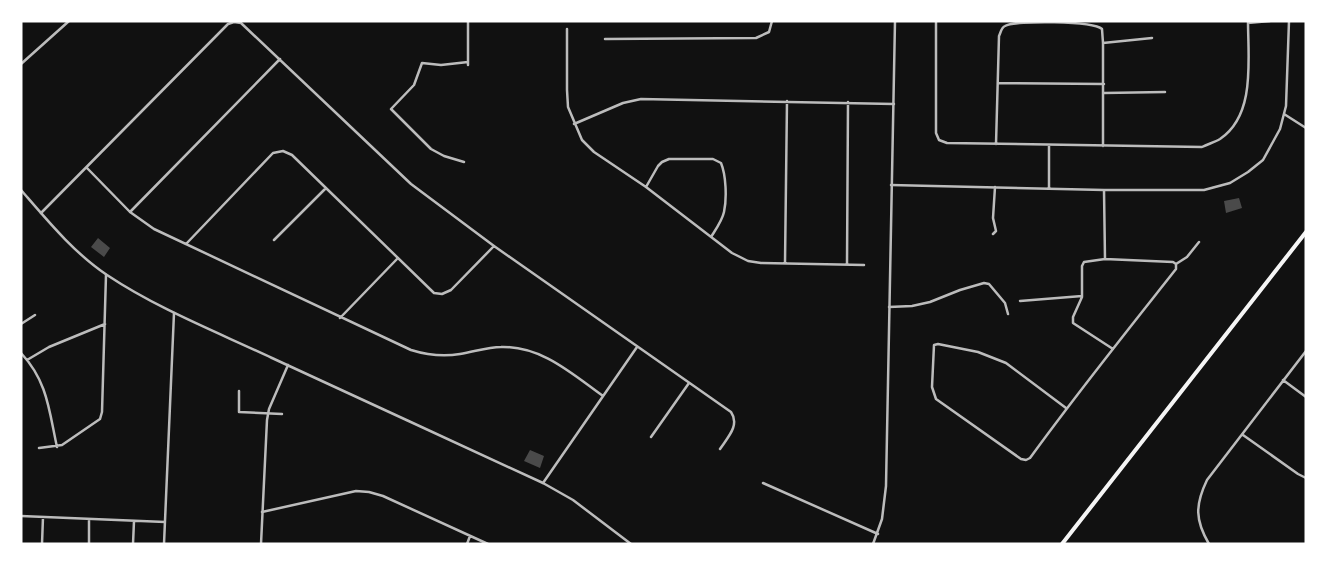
<svg xmlns="http://www.w3.org/2000/svg" width="1327" height="565" viewBox="0 0 1327 565" font-family="'Crimson Pro',serif">
<style>
.building{fill:#4a4a4a}
.lines{fill:none;stroke-linecap:round;stroke-linejoin:round}
.minor{stroke:#bcbcbc;stroke-width:2.5}
.tertiary{stroke:#bcbcbc;stroke-width:2.5}
.primary{stroke:#f5f5f5;stroke-width:4}
</style>
<rect width="100%" height="100%" fill="#111"/>
<path class="building" d="M 1239,198 L 1242,208 L 1226,213 L 1224,201 Z
M 98,238 L 110,248 L 104,257 L 91,247 Z
M 530,450 L 544,456 L 540,468 L 524,461 Z"/>
<g class="lines">
<path class="minor" d="M 936,21 L 936,133 L 939,140 L 947,143 L 1202,147 C 1208,144 1215,142 1220,139 C 1256,115 1248,59 1248,21
M 1248,23 L 1270,21
M 567,29 L 567,90 L 568,107 L 582,140 L 594,152 L 646,187 L 732,253 L 748,261 L 761,263 L 864,265
M 605,39 L 756,38 L 769,32 L 772,21
M 1103,43 L 1152,38
M 21,64 L 69,21
M 468,65 L 468,21
M 998,83 L 1104,84
M 1104,93 L 1165,92
M 1284,114 L 1306,128
M 574,124 L 623,103 L 641,99 L 894,104
M 996,144 L 999,36 C 1001,32 1001,28 1005,26 C 1016,20 1093,21 1102,29 L 1103,43 L 1103,146
M 464,162 L 444,156 L 431,149 L 391,109 L 414,85 L 422,63 L 441,65 L 468,62
M 87,168 L 130,212 L 154,229 L 411,350 C 427,355 443,357 460,354 C 474,352 487,347 501,347 C 542,346 572,374 603,396
M 891,185 L 1104,190 L 1204,190 L 1230,183 L 1248,172 L 1263,160 L 1280,129 L 1286,106 L 1289,21
M 646,187 L 658,166 L 662,162 L 669,159 L 713,159 L 721,163 C 726,175 727,198 724,212 C 722,221 716,229 711,237
M 1049,188 L 1049,145
M 1104,190 L 1105,259
M 130,212 L 280,59
M 41,213 L 228,24 L 234,22 L 241,23 L 411,184 L 494,246 L 731,412 C 740,425 728,437 720,449
M 993,234 L 996,231 L 993,218 L 995,187
M 274,240 L 326,188
M 186,244 L 273,153 L 283,151 L 292,155 L 434,293 L 442,294 L 451,290 L 494,246
M 785,263 L 787,101
M 847,264 L 848,102
M 1176,264 L 1187,257 L 1199,242
M 1020,301 L 1082,296
M 889,307 L 912,306 L 930,302 L 960,290 L 984,283 L 989,284 L 1005,303 L 1008,314
M 340,318 L 397,259
M 21,324 L 35,315
M 21,353 C 48,382 49,411 57,447
M 27,360 L 49,347 L 105,324
M 1283,380 L 1306,397
M 239,391 L 239,412 L 282,414
M 1066,408 L 1006,363 L 978,352 L 938,344 L 934,345 L 932,387 L 936,399 L 1021,459 L 1026,460 L 1030,458 C 1077,393 1127,331 1176,269 L 1176,264 L 1173,262 L 1105,259 L 1084,262 L 1082,266 L 1082,297 L 1073,317 L 1073,323 L 1113,349
M 1243,435 L 1298,474 L 1306,478
M 651,437 L 689,383
M 39,448 L 62,445 L 100,419 L 102,412 L 106,275
M 543,483 L 637,347
M 763,483 L 878,534
M 262,512 L 356,491 L 369,492 L 383,496 L 488,544
M 21,516 L 165,522
M 89,519 L 89,544
M 42,544 L 43,517
M 133,544 L 134,521
M 164,544 L 174,313
M 467,544 L 470,536
M 1209,544 C 1195,520 1195,505 1207,480 L 1306,351"/>
<path class="tertiary" d="M 21,190 C 47,220 74,253 107,275 C 158,309 217,332 272,358 C 362,400 453,441 543,483 L 573,500 L 631,544
M 261,544 L 267,420 L 269,409 L 288,365
M 873,544 L 882,519 L 886,486 L 895,21"/>
<path class="primary" d="M 1062,544 L 1306,232"/>
</g>
<rect width="1327" height="565" fill="none" stroke="#ffffff" stroke-width="45"/>
</svg>
